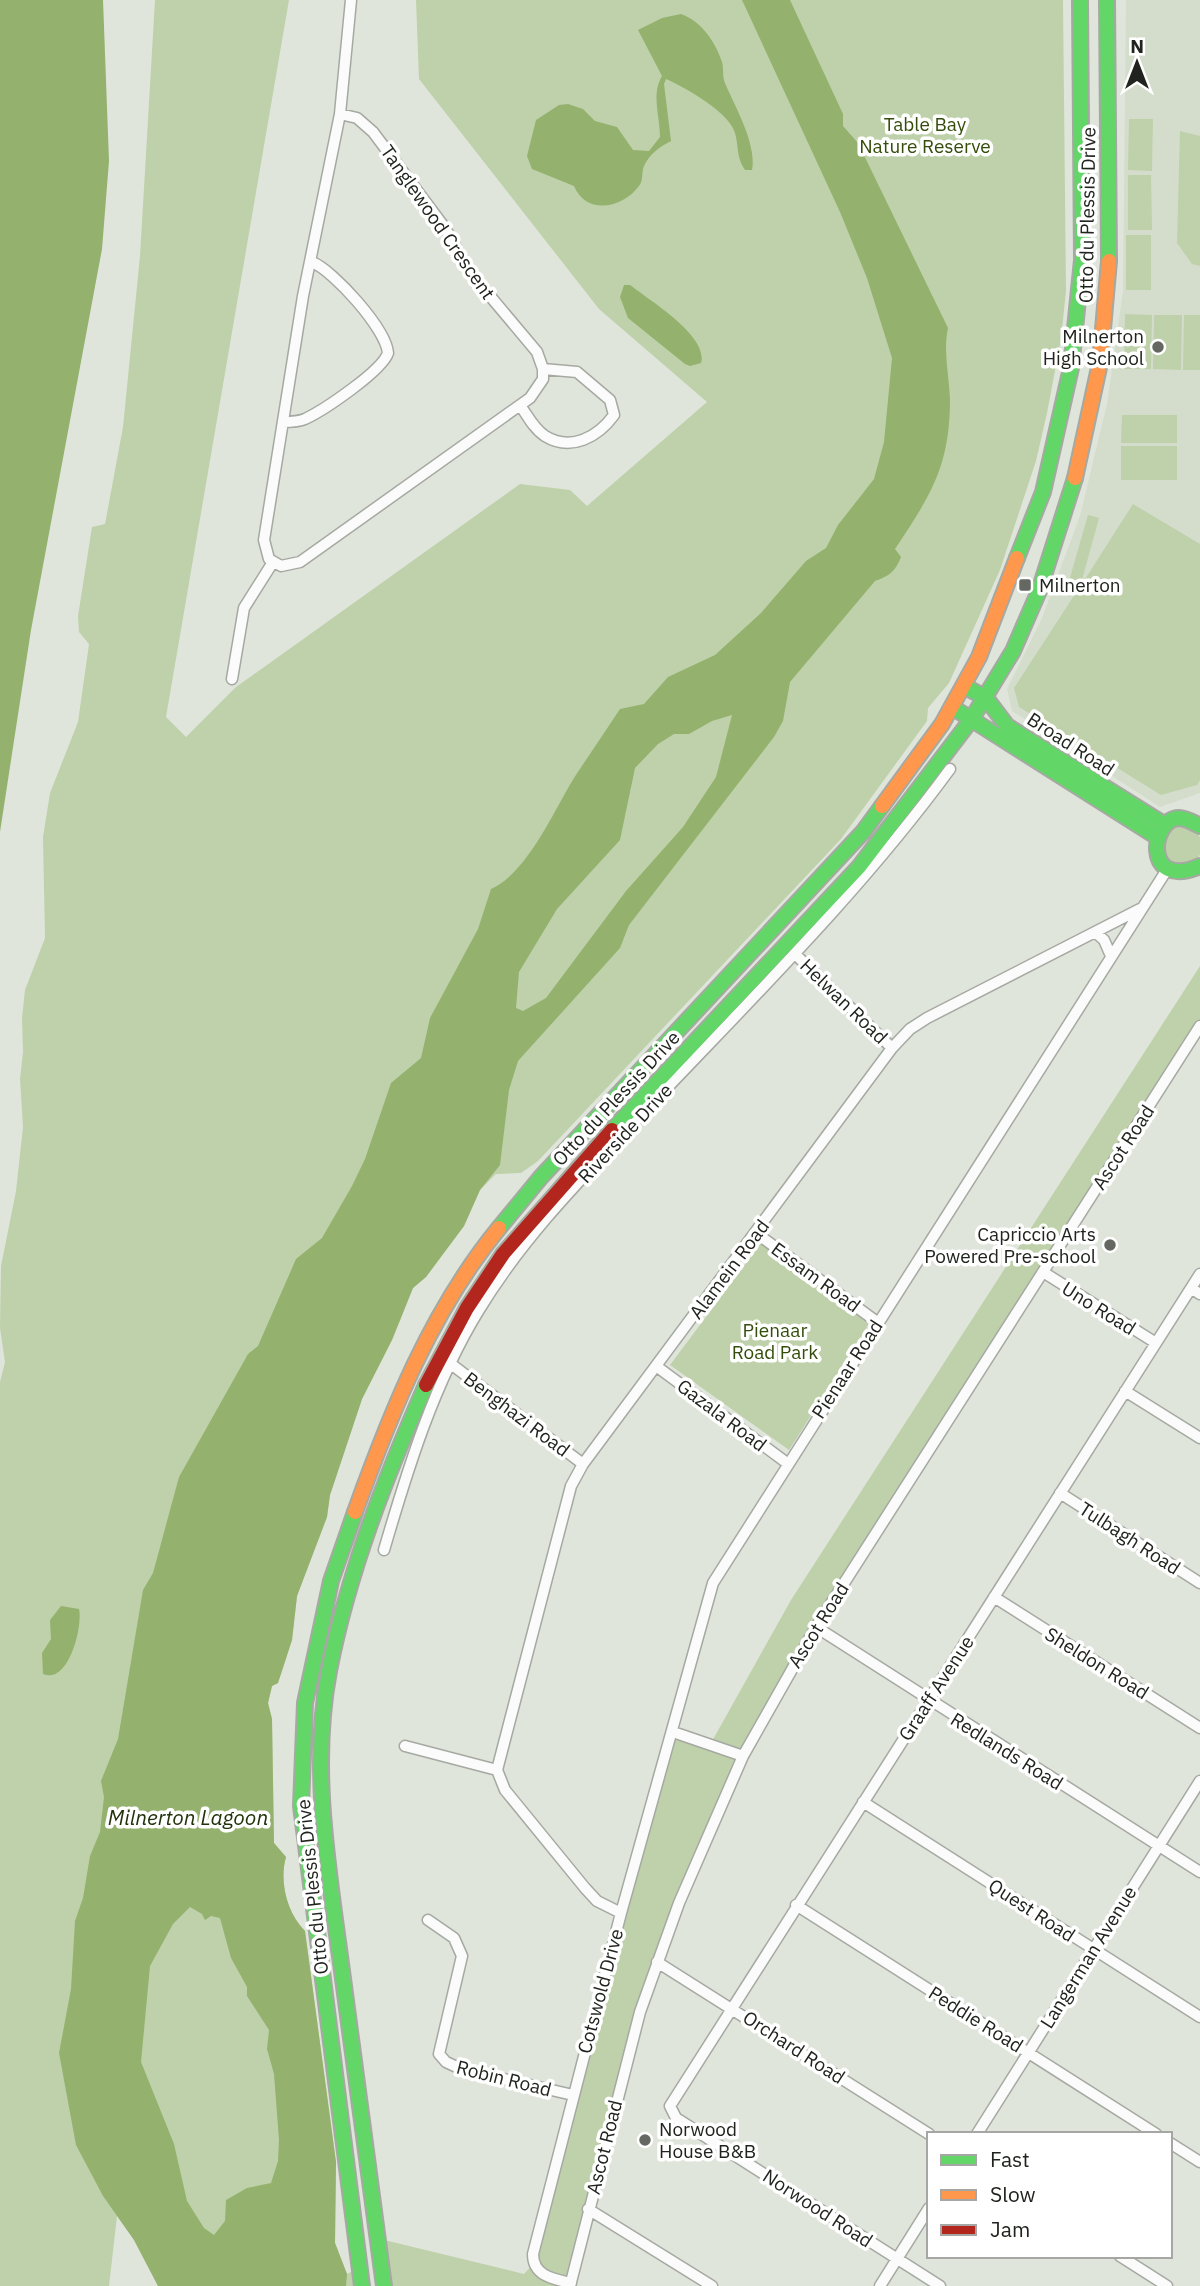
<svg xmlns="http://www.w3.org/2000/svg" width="1200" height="2286" viewBox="0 0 1200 2286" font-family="'IBM Plex Sans',sans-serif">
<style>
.built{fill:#d4ddcb}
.green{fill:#bed1aa}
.water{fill:#94b16e;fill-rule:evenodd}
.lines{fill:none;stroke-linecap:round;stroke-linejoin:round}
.street-casing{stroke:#a5a9a2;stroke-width:13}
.fast-casing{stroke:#a5a9a2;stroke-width:18}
.slow-casing{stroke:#a5a9a2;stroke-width:18}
.jam-casing{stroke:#a5a9a2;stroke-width:18}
.street{stroke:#fafbfa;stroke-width:10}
.fast{stroke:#63d668;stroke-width:14}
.slow{stroke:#ff974d;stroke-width:14}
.jam{stroke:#b3261e;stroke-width:14}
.poi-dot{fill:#646860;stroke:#fff;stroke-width:2.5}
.labels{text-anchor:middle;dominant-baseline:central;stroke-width:7;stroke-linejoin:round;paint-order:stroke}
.park-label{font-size:19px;fill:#344d0b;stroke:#fff}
.street-label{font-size:19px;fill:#21241e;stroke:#fff}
.poi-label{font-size:19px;fill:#21241e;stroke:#fff;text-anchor:end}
.water-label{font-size:21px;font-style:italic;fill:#22320b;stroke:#fff}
</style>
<rect width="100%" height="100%" fill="#e0e5db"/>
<path class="built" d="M 1126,0 L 1200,0 L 1200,793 L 1160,807 L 1012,711 L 1007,689 L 1042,618 L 1080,516 L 1107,404 L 1123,291 Z"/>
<path class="green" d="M 155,0 L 289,0 L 166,717 L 186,737 L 236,687 L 520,484 L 570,490 L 587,506 L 707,402 L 599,309 L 419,79 L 416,0 L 1063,0 L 1066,291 L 1061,339 L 1047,413 L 1036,461 L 1000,570 L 949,683 L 928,708 L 927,721 L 841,839 L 538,1161 L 521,1173 L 496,1174 L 480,1190 L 464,1226 L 426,1277 L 413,1288 L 392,1340 L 362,1399 L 330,1495 L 327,1517 L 297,1596 L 292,1640 L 278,1683 L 272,1686 L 268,1703 L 272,1719 L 274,1843 L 286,1857 C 279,1882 287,1913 305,1931 L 336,2162 L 335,2243 L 347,2274 L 359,2268 L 360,2286 L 158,2286 L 134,2240 L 117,2216 L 109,2286 L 0,2286 L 0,1382 L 5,1362 L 0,1328 L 1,1266 L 16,1191 L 23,1127 L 20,1079 L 23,1052 L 22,1018 L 25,990 L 45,938 L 43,837 L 50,793 L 78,722 L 89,644 L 79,632 L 78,616 L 92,527 L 105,524 L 123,427 L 140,256 Z
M 1129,119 L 1153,119 L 1152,171 L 1128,170 Z
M 1180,131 L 1200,136 L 1200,266 L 1192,264 L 1177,243 Z
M 1128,175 L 1151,175 L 1152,230 L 1128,230 Z
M 1126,235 L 1151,235 L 1151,290 L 1126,290 Z
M 1125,314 L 1152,315 L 1151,369 L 1124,369 Z
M 1154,315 L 1182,315 L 1181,370 L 1153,369 Z
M 1184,315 L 1200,315 L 1200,370 L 1183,370 Z
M 1122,415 L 1177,415 L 1177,443 L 1121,443 Z
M 1121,446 L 1177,446 L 1177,480 L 1121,480 Z
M 1133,504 L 1200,544 L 1200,780 L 1197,785 L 1161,795 L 1019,707 L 1014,688 L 1077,591 L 1067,588 L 1088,515 L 1099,518 L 1080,587 Z
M1162 846a20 20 0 1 1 40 0a20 20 0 1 1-40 0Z
M 1200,966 L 1200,1026 L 765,1712 L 657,1962 L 570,2286 L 384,2286 L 376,2238 L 524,2274 L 533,2264 L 673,1732 L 711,1743 L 791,1600 Z
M 762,1242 L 871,1321 L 789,1450 L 670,1365 Z"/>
<path class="water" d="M 0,0 L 103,0 L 109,161 L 102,249 L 31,630 L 0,832 Z
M 742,0 L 790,0 L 843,114 L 843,126 L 858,143 L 948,328 C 943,351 949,375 950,399 C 950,466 931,495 895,549 L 901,557 C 895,572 889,576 875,581 L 790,682 L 783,721 L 774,737 L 629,925 L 620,948 L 518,1061 L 509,1090 L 500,1165 L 480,1190 L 464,1226 L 426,1277 L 413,1288 L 392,1340 L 362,1399 L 330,1495 L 327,1517 L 297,1596 L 292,1640 L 278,1683 L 272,1686 L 268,1703 L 272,1719 L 274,1843 L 286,1857 C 279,1882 287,1913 305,1931 L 336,2162 L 335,2243 L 347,2274 L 346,2286 L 158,2286 L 134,2240 L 103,2196 L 76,2145 L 59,2053 L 71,1989 L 75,1921 L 83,1898 L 90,1856 L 100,1832 L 104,1797 L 101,1781 L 118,1739 L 143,1590 L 153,1573 L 179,1477 L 248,1354 L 258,1346 L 296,1259 L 322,1238 L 352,1186 L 365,1159 L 391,1083 L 421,1058 L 430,1018 L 478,929 L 491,889 C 528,872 553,812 574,778 C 589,755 605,732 620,709 L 644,704 L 668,677 L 715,655 L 761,613 L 806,561 L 826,548 L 838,525 L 874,479 L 884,442 L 892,358 L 867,278 L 840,212 ZM 732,715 L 716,777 L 683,827 L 626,891 L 546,998 L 523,1011 L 516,1008 L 519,972 L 557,909 L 620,840 L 635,768 L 658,744 L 674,734 L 689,734 L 712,721 ZM 190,1907 L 202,1914 L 205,1920 L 211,1916 L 220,1918 L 231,1958 L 247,1987 L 247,1996 L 269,2030 L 267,2049 L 274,2074 L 279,2140 L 278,2161 L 271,2183 L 247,2188 L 226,2200 L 225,2221 L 214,2235 L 204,2228 L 187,2201 L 174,2144 L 141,2062 L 150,1966 L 173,1924 Z
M 681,14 C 701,21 715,41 722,62 C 724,69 722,76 725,83 C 735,107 757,144 752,170 L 745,170 C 736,157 739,147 735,133 C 729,112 686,88 666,79 L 664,84 L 671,141 C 660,147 650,153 644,166 C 641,173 644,179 639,186 C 622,209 586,215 574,186 L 532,169 L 527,156 L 536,120 L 559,105 L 568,104 L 583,109 L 595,121 L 617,127 L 633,150 L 649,151 L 660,137 C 660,116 651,94 662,76 L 638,30 L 662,18 Z
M 624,285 L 630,285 C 649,300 709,336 701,363 L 690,366 L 685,364 L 628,318 L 620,297 Z
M 61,1606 L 79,1609 C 83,1625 69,1685 43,1674 L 42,1653 L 51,1639 L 50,1620 Z"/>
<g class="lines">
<g class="street-casing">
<path id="street" d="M 340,114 L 357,118 L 373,132 L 445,228 L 469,271 L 537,352 L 543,369 L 543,379 L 530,398 L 300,562 L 281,566 L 269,559 L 264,540 L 303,296 L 340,114 L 351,0
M 520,405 C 527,415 534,429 545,436 C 571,452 598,437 614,415 L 610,400 L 577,372 L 543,369
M 283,422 C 291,422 298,422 305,419 C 324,410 382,371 388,353 C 386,329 334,271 312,262
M 232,679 L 244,608 L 273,562
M 1095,932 L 1104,940 L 1111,956
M 795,954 L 892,1048
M 756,1233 L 877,1322
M 1043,1272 L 1156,1343
M 1191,1288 L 1200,1294
M 451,1364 L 583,1464
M 656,1366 L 787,1463
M 1125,1391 L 1200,1438
M 1060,1493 L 1200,1583
M 384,1550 C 408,1468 434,1383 479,1310 C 525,1234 588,1172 648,1108 C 752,998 860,892 950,769
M 994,1597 L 1200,1728
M 816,1627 L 1200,1872
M 673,1732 L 743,1756
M 405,1746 L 497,1770 L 505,1790 L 585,1888 L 597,1901 L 621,1913
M 497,1770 L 571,1486 L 583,1464 L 892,1048 L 910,1029 L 927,1018 L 1140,909
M 863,1802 L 1200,2017
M 796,1905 L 1156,2134
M 428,1920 L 454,1938 L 462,1956 L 439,2054 L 446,2062 L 461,2069 L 573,2095
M 657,1962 L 929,2134
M 977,2134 L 1200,1781
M 1170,2143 L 1200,2162
M 588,2209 L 712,2286
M 1120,2256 L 1167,2286
M 571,2283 C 553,2279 533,2276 533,2254 L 621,1913 L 713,1583 L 1168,868
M 570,2286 L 640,2012 L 679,1903 L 743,1756 L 816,1627 L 1200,1026
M 880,2286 L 929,2208
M 940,2286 L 676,2118 L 670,2106 L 1200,1274"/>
</g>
<g class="fast-casing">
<path id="fast" d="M 1107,0 L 1109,261
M 1017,558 L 1043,492 L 1071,368 L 1082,260 L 1080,0
M 964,686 L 986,698 L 1007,726 L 1165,825
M 952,707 L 1157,837
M 1200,826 C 1194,823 1186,818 1179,818 C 1150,819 1143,891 1200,866
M 612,1130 L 859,867 L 971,720 L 1013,651 L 1039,591 L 1075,478
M 499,1228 L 541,1177 L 863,832 L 882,806
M 355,1512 L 331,1581 L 305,1703 L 301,1806 L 362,2286
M 384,2286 C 370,2181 356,2076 342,1971 C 329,1872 310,1770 329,1671 C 348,1573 386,1476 426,1385"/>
</g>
<g class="slow-casing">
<path id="slow" d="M 1075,478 L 1100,363 L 1109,261
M 882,806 L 942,724 L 979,657 L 1017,558
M 355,1512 C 391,1412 431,1311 499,1228"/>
</g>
<g class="jam-casing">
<path id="jam" d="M 426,1385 L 467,1308 L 503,1254 L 612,1130"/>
</g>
<use href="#street" class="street"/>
<use href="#fast" class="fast"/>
<use href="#slow" class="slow"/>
<use href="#jam" class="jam"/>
</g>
<g class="poi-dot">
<circle cx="1158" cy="347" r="7"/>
<rect x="1018" y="578" width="14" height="14" rx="3.5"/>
<circle cx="1110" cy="1245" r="7"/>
<circle cx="645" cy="2140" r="7"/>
</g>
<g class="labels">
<g class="park-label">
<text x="925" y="124">Table Bay<tspan x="925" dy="22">Nature Reserve</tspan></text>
<text x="775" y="1330">Pienaar<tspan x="775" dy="22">Road Park</tspan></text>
</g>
<g class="street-label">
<text transform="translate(1087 215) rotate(-89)">Otto du Plessis Drive</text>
<text transform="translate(438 222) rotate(55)">Tanglewood Crescent</text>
<text transform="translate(1071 744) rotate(33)">Broad Road</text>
<text transform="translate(844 1001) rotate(44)">Helwan Road</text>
<text transform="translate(616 1098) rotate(-47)">Otto du Plessis Drive</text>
<text transform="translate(625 1133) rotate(-47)">Riverside Drive</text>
<text transform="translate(1123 1147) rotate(-57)">Ascot Road</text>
<text transform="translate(729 1269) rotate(-53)">Alamein Road</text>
<text transform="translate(816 1277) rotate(36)">Essam Road</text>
<text transform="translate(1099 1308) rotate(32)">Uno Road</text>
<text transform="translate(847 1369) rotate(-57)">Pienaar Road</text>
<text transform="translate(517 1414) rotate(37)">Benghazi Road</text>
<text transform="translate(722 1415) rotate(37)">Gazala Road</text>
<text transform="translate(1130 1538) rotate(33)">Tulbagh Road</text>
<text transform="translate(818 1625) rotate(-58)">Ascot Road</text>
<text transform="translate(1097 1663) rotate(32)">Sheldon Road</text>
<text transform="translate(936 1688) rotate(-57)">Graaff Avenue</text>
<text transform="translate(1007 1751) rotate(32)">Redlands Road</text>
<text transform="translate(312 1887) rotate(-96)">Otto du Plessis Drive</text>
<text transform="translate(1032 1910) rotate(33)">Quest Road</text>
<text transform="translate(1088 1957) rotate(-58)">Langerman Avenue</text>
<text transform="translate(600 1991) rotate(-75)">Cotswold Drive</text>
<text transform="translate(976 2019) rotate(32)">Peddie Road</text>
<text transform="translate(794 2047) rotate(33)">Orchard Road</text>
<text transform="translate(504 2078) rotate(14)">Robin Road</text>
<text transform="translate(604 2147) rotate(-76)">Ascot Road</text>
<text transform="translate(818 2208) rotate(33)">Norwood Road</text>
</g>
<g class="poi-label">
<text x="1144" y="336">Milnerton<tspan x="1144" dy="22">High School</tspan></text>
<text x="1039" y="585" text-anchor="start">Milnerton</text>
<text x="1096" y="1234">Capriccio Arts<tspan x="1096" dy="22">Powered Pre-school</tspan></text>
<text x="659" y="2129" text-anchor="start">Norwood<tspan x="659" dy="22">House B&amp;B</tspan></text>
</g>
<g class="water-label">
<text x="188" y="1817">Milnerton Lagoon</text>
</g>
</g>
<rect x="927" y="2132" width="245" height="126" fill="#ffffff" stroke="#a6a7a5" stroke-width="2"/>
<rect x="941" y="2155" width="35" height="10" fill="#63d668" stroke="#a6a7a5" stroke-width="2"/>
<text x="990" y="2167" font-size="21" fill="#21241e">Fast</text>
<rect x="941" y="2190" width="35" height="10" fill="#ff974d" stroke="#a6a7a5" stroke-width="2"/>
<text x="990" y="2202" font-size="21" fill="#21241e">Slow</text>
<rect x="941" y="2225" width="35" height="10" fill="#b3261e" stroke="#a6a7a5" stroke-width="2"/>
<text x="990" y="2237" font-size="21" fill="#21241e">Jam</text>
<g transform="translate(1137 63)" stroke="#ffffff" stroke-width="5" paint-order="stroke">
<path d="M0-5L12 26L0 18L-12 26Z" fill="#21241e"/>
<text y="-10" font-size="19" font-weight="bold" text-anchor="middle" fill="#21241e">N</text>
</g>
</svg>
